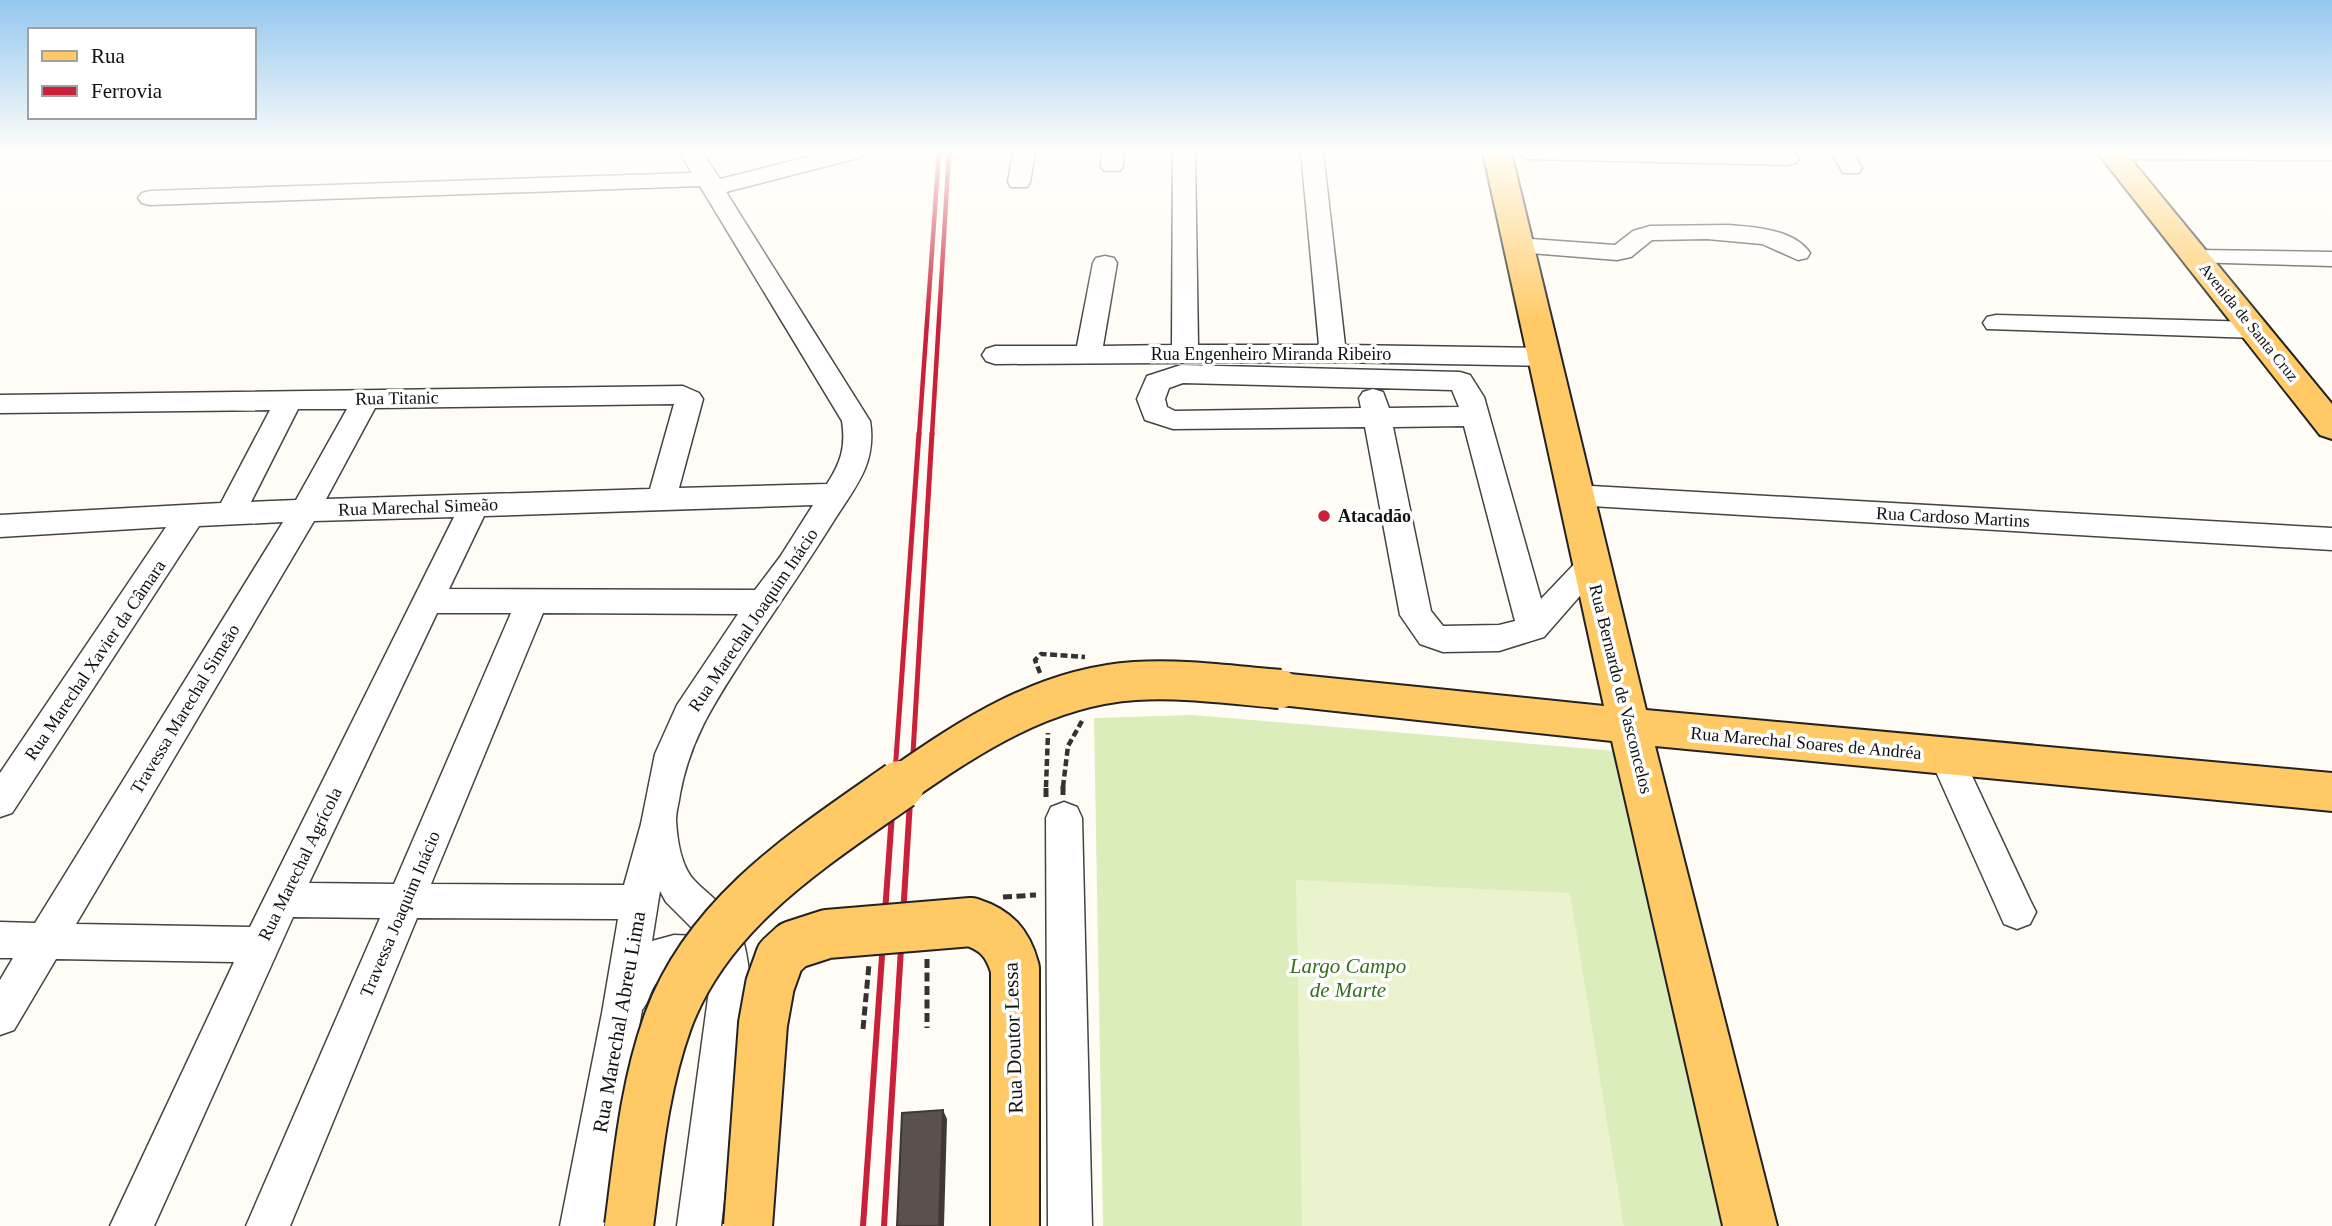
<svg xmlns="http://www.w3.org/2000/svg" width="2332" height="1226" viewBox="0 0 2332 1226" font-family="'Times New Roman',serif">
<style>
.green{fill:#daedbb}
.pitch{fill:#eaf3cd}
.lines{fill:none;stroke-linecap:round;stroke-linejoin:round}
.minor-casing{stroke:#444;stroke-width:3}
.major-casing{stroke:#222;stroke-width:4}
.path-far1{stroke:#333;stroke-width:4.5;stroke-dasharray:7 3.5;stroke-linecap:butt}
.path{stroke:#333;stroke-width:5;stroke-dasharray:9 4.5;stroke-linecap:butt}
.minor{fill:#fff;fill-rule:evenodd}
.major{fill:#ffca65;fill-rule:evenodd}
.rail-far2{stroke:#ca2039;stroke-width:4.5}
.rail-far1{stroke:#ca2039;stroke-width:5}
.rail{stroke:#ca2039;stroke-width:6}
.major-bridge-far1-casing{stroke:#222;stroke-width:42;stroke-linecap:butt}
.major-bridge-casing{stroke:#222;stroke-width:52;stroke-linecap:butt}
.major-bridge-far1{stroke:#ffca65;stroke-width:38}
.major-bridge{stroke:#ffca65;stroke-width:48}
.shaded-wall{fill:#3f3835}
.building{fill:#5a504c;stroke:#3f3835;stroke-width:2}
.poi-dot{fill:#ca2039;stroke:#fff;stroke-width:2.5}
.labels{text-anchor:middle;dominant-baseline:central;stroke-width:7;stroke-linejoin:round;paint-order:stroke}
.far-street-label{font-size:16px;fill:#111;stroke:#fff}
.street-label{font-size:18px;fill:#111;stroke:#fff}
.poi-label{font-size:18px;font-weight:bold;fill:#111;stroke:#fff;text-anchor:start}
.near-park-label{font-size:21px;font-style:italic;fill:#356e1c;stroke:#fff}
.near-street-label{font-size:21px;fill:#111;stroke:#fff}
</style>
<rect width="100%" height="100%" fill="#fffcf5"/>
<path class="green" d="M 1193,715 L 1616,751 L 1725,1226 L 1103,1226 L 1094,718 Z"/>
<path class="pitch" d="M 1296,880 L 1570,893 L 1624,1226 L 1302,1226 Z"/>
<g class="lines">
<g class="minor-casing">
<path id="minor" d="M 680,152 L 702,152 L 720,179 L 827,152 L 865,152 L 862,157 L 726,192 L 870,421 C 877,464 855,487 833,522 C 804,569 772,614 742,660 C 713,705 690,740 680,794 C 679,802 676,812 676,820 C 677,839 681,866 694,880 C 706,893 722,903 732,917 C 745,935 747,957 750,978 L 721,1226 L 677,1226 L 711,976 C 689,968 664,965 652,990 C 649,997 647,1004 642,1010 L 604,1226 L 560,1226 L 602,1013 L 618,919 L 417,918 L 290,1226 L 246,1226 L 380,918 L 293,917 L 154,1226 L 110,1226 L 234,962 L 56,959 L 14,1030 L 0,1035 L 0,980 L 13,958 L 0,958 L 0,922 L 35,923 L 283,522 L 199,526 L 12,813 L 0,817 L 0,773 L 166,527 L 0,537 L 0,515 L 221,503 L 270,410 L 0,413 L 0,395 L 683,386 L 699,393 L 703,399 L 679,488 L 827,484 C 841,462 846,447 842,421 L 700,186 L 150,205 L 142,203 L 138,198 L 142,193 L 150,191 L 692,173 ZM 674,404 L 650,489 L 326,499 L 375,408 ZM 298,409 L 347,409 L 296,500 L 251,502 ZM 813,505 L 780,557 L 755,590 L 449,589 L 484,516 ZM 454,517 L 250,927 L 76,924 L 314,521 ZM 437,613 L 511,613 L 394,884 L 309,883 ZM 543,613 L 738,614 L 677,705 L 655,754 L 641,824 L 624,885 L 431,884 ZM 660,891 L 666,902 L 700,936 L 674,935 L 652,941 Z
M 1013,152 L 1035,152 L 1030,182 L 1027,187 L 1011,187 L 1008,182 Z
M 1102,152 L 1124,152 L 1123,166 L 1120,171 L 1104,171 L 1101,166 Z
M 1173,152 L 1195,152 L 1198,345 L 1319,345 L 1301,152 L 1323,152 L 1345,345 L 1546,348 L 1555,351 L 1559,357 L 1555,363 L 1546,366 L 1333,362 L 995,364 L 986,361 L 982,355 L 986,349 L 995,346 L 1077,346 L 1093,263 L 1096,258 L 1105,256 L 1114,258 L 1117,263 L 1103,346 L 1172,345 Z
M 1519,152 L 1791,152 L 1799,158 L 1796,163 L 1788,165 L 1530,159 L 1522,157 Z
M 1831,152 L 1853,152 L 1862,168 L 1859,173 L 1843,173 Z
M 2100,152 L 2332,152 L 2332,160 L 2111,159 L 2103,157 Z
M 1728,225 C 1754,227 1794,229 1810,253 L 1807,258 L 1798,260 L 1762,244 L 1707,239 L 1652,240 L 1631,257 L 1617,260 L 1518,252 L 1509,250 L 1506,245 L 1509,240 L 1518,238 L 1615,245 L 1633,231 L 1650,226 Z
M 2197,250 L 2332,252 L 2332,266 L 2188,262 L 2185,257 L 2188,252 Z
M 1996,315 L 2256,322 L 2265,324 L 2269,330 L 2265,336 L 2256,338 L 1987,329 L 1983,323 L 1987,317 Z
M 1181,365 L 1460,372 L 1470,375 L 1484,397 L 1541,599 L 1580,558 L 1591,554 L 1602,558 L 1606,566 L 1544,637 L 1499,651 L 1443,652 L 1420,644 L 1400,615 L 1365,427 L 1173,429 L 1145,420 L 1137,399 L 1147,376 ZM 1183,383 L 1452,390 L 1459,407 L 1389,408 L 1383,392 L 1373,389 L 1363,392 L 1359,398 L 1361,408 L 1175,411 L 1167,407 L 1165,399 L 1169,388 ZM 1464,426 L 1515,621 L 1499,625 L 1443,626 L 1431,611 L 1393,427 Z
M 1574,485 L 2332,528 L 2332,550 L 1574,505 L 1564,502 L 1559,495 L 1564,488 Z
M 1946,741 L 1958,746 L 2030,900 L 2036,912 L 2030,924 L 2017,929 L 2004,924 L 1929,756 L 1934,746 Z
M 1064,802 L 1077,807 L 1082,818 L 1092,1226 L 1048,1226 L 1046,818 L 1051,807 Z"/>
</g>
<g class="major-casing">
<path id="major" d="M 1483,152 L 1511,152 L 1646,710 L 2332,773 L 2332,811 L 1655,746 L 1777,1226 L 1723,1226 L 1612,741 L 1280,705 L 1266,701 L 1260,689 L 1266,677 L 1280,673 L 1604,706 Z
M 2097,152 L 2125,152 L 2332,404 L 2332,439 L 2320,435 Z"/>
</g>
<path class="path-far1" d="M 1040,673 L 1035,660 L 1041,654 L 1085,657
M 1046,787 L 1048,733
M 1063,787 L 1068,746 L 1082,721"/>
<path class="path" d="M 1063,795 L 1063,785
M 1046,797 L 1046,785
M 1003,897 L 1036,895
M 927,959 L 927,1028
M 863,1029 L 869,964"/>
<use href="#minor" class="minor"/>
<use href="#major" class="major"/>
<path class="rail-far2" d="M 919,435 L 939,152
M 932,435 L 949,152"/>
<path class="rail-far1" d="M 894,787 L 919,433
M 911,787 L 932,433"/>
<path class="rail" d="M 863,1226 L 894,785
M 884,1226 L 911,785"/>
<g class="major-bridge-far1-casing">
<path id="major-bridge-far1" d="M 897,787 C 970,736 1044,687 1135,681 C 1183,678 1232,685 1280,689"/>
</g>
<g class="major-bridge-casing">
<path id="major-bridge" d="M 629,1226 C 638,1158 644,1087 668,1021 C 708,912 809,849 900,785
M 748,1226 L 763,1024 L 770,985 L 780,957 L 793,945 L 827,934 L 971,922 C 996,930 1008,943 1015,969 L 1015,1226"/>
</g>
<use href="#major-bridge-far1" class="major-bridge-far1"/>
<use href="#major-bridge" class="major-bridge"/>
</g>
<path class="shaded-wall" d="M 943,1110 L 947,1119 L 944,1226 L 939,1226 Z"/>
<path class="building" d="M 943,1110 L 939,1226 L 897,1226 L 902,1113 Z"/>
<linearGradient id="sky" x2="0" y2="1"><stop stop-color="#94c8ef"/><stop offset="0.47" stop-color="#fffefa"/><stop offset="1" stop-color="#fffefa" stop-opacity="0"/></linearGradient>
<rect width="2332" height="324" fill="url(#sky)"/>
<circle class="poi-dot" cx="1324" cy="516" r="7"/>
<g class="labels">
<g class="far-street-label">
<text transform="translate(2249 322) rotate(51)">Avenida de Santa Cruz</text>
</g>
<g class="street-label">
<text x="1271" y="354">Rua Engenheiro Miranda Ribeiro</text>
<text transform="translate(397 398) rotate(-1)">Rua Titanic</text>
<text transform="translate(418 507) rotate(-2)">Rua Marechal Simeão</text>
<text transform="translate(1953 517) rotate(3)">Rua Cardoso Martins</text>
<text transform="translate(753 620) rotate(-56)">Rua Marechal Joaquim Inácio</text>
<text transform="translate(95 660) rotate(-56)">Rua Marechal Xavier da Câmara</text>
<text transform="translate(1621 689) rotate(76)">Rua Bernardo de Vasconcelos</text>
<text transform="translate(185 709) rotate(-59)">Travessa Marechal Simeão</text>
<text transform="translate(1806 743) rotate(5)">Rua Marechal Soares de Andréa</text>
<text transform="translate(300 864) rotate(-64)">Rua Marechal Agrícola</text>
<text transform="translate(400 914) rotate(-67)">Travessa Joaquim Inácio</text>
</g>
<g class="poi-label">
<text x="1338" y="516">Atacadão</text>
</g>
<g class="near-park-label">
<text x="1348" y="966">Largo Campo<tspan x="1348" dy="24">de Marte</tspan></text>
</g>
<g class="near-street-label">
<text transform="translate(619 1022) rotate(-80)">Rua Marechal Abreu Lima</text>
<text transform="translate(1013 1038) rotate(-92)">Rua Doutor Lessa</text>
</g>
</g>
<rect x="28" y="28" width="228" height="91" fill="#ffffff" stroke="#a0a0a0" stroke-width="2"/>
<rect x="42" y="51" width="35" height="10" fill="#ffca65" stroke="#a0a0a0" stroke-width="2"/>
<text x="91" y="63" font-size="21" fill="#111111">Rua</text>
<rect x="42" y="86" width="35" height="10" fill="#ca2039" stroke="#a0a0a0" stroke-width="2"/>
<text x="91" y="98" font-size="21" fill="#111111">Ferrovia</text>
</svg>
